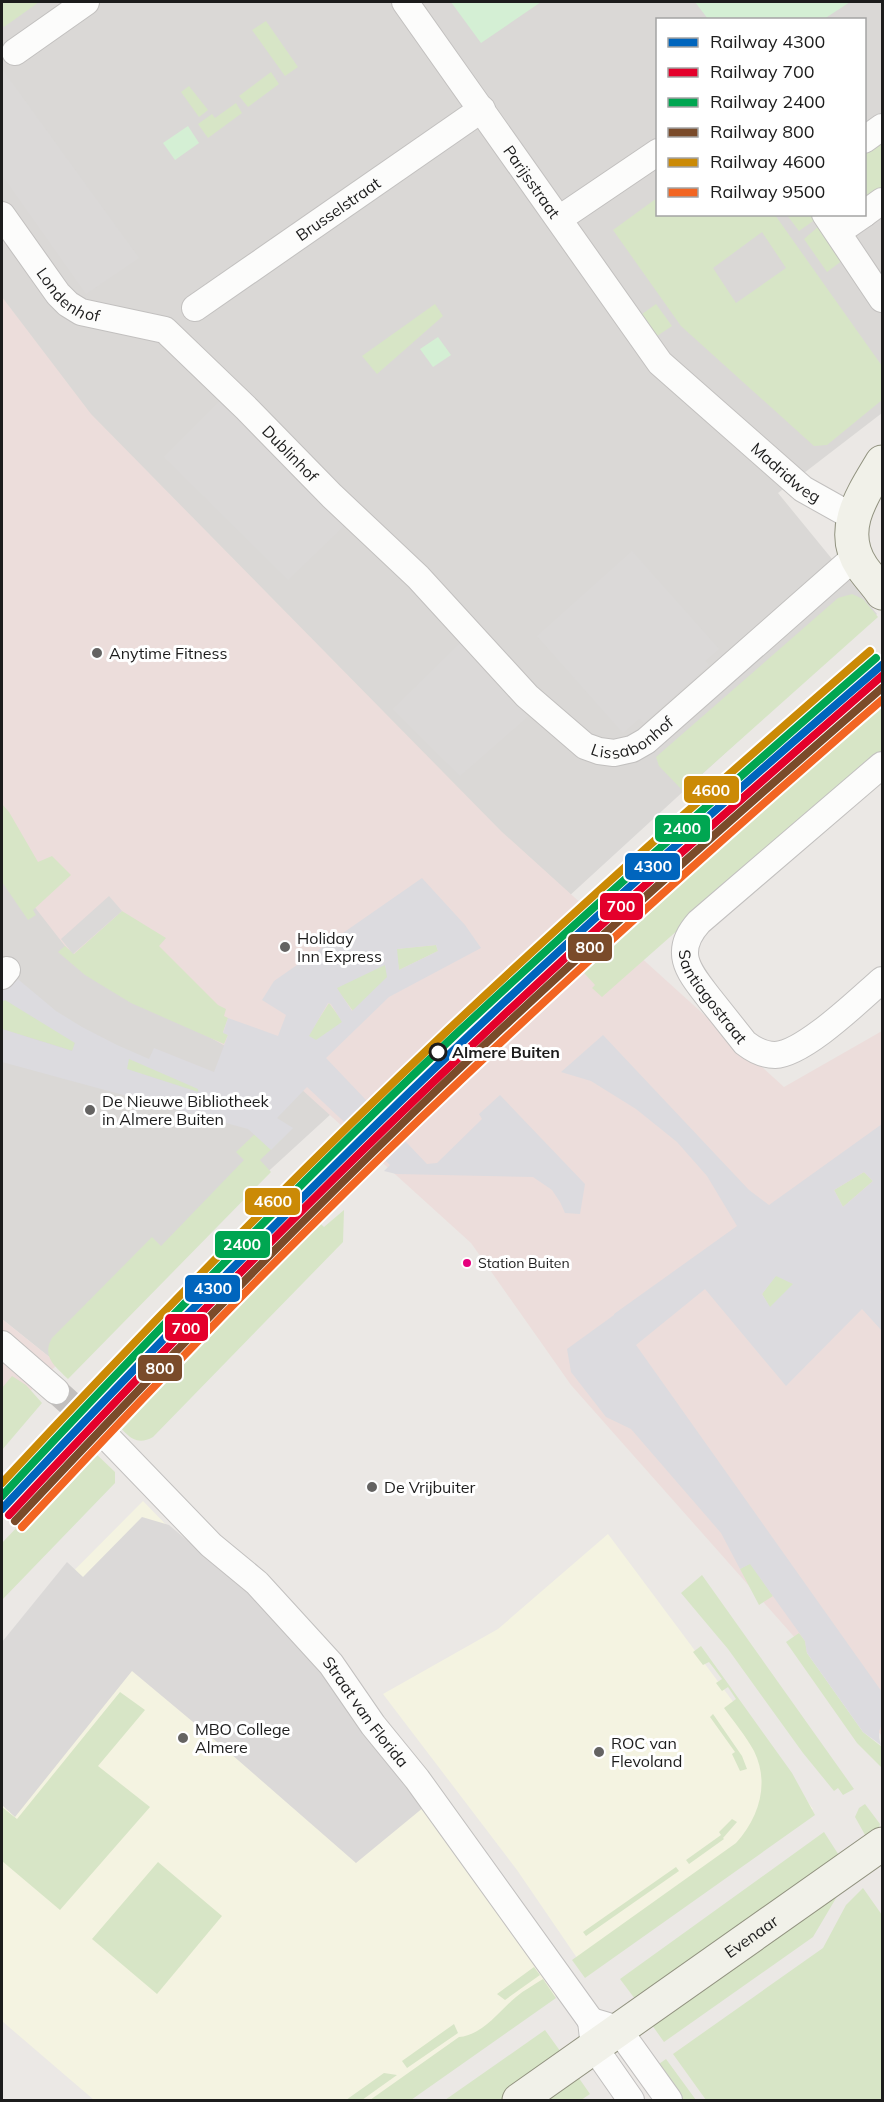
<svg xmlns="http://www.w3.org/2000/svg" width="884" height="2102" viewBox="0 0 884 2102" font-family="Mulish,sans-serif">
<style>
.residential{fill:#dad8d6;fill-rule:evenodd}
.commercial{fill:#ecdddb}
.education{fill:#f4f3e1}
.grass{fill:#d7e5c6;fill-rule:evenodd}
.park{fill:#d4efd4}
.parking{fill:#dbd9d8}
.plaza{fill:#dcdbdf;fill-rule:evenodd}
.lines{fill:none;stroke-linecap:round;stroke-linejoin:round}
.street-tunnel{stroke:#c2bfbd;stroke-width:26;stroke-dasharray:26 13;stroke-linecap:butt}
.street-casing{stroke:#c2c0bf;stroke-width:28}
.secondary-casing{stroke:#91927f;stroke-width:35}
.street{stroke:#fcfcfb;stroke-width:26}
.secondary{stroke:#f1f1e9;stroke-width:33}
.rail-1-casing{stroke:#fff;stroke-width:12}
.rail-2-casing{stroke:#fff;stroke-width:12}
.rail-3-casing{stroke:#fff;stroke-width:12}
.rail-4-casing{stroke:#fff;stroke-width:12}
.rail-5-casing{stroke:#fff;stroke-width:12}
.rail-6-casing{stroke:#fff;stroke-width:12}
.rail-1{stroke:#0065bd;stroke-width:8}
.rail-2{stroke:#e4002b;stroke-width:8}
.rail-3{stroke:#00a651;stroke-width:8}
.rail-4{stroke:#7a4b2a;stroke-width:8}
.rail-5{stroke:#cb8a06;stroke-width:8}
.rail-6{stroke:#f26522;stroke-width:8}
.poi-dot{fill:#646362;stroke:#fff;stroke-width:2}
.stop-dot{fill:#fff;stroke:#1c1c1c;stroke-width:3}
.bus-dot{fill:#e5007d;stroke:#fff;stroke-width:2}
.labels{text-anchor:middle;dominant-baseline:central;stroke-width:6;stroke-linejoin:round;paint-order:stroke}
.bus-label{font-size:14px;fill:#1c1c1c;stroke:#fff;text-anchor:start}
.street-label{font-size:16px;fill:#1c1c1c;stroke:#fff}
.poi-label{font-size:16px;fill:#1c1c1c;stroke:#fff;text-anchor:start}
.stop-label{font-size:16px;font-weight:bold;fill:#1c1c1c;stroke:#fff;text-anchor:start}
.line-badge{stroke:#fff;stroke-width:2}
.badge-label{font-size:16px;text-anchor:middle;font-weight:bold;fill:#fff}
</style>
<rect width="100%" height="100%" fill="#ebe8e5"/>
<path class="residential" d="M 2,2 L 882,2 L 882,413 L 778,493 L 877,614 L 58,1364 L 2,1319 ZM 658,20 L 864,20 L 864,214 L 658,214 Z"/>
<path class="commercial" d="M 2,297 L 91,414 L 501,831 L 784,1087 L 882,1031 L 882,1736 L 571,1385 L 471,1243 L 300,1088 L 79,964 L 2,865 Z
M 2,1319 L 58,1364 L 35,1386 L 2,1425 Z"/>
<path class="education" d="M 143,1501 L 294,1656 L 435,1820 L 558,1994 L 405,2100 L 94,2100 L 2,2021 L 2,1643 Z
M 608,1534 L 813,1809 L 588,1974 L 517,1870 L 383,1694 L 498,1629 Z"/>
<path class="grass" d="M 2,2 L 39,2 L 4,27 L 2,24 Z
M 266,21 L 298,67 L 285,76 L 252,30 Z
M 271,72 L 279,84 L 248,107 L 239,96 Z
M 189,86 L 208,110 L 199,117 L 181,92 Z
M 236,103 L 242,113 L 208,138 L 198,124 L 212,114 L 215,118 Z
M 882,136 L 882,191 L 865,204 L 865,148 Z
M 657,198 L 658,214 L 775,215 L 882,366 L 882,400 L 827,445 L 814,446 L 681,326 L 613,230 ZM 762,232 L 786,268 L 736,303 L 713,268 Z
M 787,215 L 812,215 L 816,219 L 799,231 Z
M 819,226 L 843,260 L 827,272 L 804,239 Z
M 435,304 L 443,316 L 377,374 L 362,356 Z
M 656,304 L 672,326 L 654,338 L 638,317 Z
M 852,594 L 863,599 L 878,617 L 683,791 L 659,766 L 656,757 L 838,598 Z
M 882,698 L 882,750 L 602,997 L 592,988 L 595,985 L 576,964 Z
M 2,804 L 9,812 L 38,862 L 52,856 L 71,875 L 33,910 L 36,915 L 28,920 L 2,882 Z
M 122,911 L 166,938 L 159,946 L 218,1005 L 226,1009 L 224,1016 L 228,1018 L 223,1032 L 228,1035 L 224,1044 L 131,1003 L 85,975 L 58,952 L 65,946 L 74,954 Z
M 436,945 L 438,951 L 399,970 L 396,949 Z
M 385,964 L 388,977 L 353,1011 L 336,988 Z
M 5,999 L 75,1042 L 73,1051 L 2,1029 L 2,1002 Z
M 329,1003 L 343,1022 L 316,1041 L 308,1036 Z
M 129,1058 L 199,1089 L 198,1092 L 126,1069 Z
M 270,1131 L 281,1140 L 260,1160 L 271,1172 L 68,1379 C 56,1367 41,1357 52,1338 L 152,1237 L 161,1246 L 244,1160 L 236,1152 L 257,1132 Z
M 864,1172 L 873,1181 L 843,1207 L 834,1190 Z
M 344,1210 L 343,1242 L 153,1437 C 134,1448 125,1432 113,1419 L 313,1216 L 324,1227 Z
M 776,1275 L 794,1284 L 770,1308 L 762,1294 Z
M 12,1376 L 26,1385 L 42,1403 L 2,1450 L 2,1388 Z
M 91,1449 L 115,1472 L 115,1483 L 2,1600 L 2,1543 Z
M 750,1563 L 773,1596 L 759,1605 L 740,1569 Z
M 702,1575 L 854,1789 L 843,1795 L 838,1788 L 834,1791 L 803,1753 L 728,1649 L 681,1593 Z
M 799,1633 L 805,1641 L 807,1653 L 863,1732 L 882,1747 L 882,1768 L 857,1743 L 786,1642 Z
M 701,1646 L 792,1773 L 815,1815 L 585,1978 L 572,1960 L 736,1843 C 759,1818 770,1783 754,1751 C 746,1736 734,1722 724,1708 L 736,1699 L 728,1687 L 722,1691 L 716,1683 L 722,1679 L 709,1662 L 703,1665 L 693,1652 Z
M 120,1692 L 145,1710 L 98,1766 L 150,1807 L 60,1910 L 2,1861 L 2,1807 L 17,1819 Z
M 713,1714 L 742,1756 L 747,1769 L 740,1771 L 732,1754 L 735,1752 L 710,1717 Z
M 865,1804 L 880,1824 L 878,1831 L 869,1842 L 855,1817 L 859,1808 Z
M 732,1819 L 737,1822 L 723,1838 L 724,1839 L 689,1864 L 686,1860 L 721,1835 L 719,1832 Z
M 824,1832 L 842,1860 L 638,2003 L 620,1979 Z
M 158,1862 L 222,1916 L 157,1994 L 92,1939 Z
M 676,1867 L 679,1871 L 586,1936 L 583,1932 Z
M 842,1888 L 813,1937 L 664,2042 L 647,2018 Z
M 863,1888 L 882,1915 L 882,2100 L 706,2100 L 673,2054 L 823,1948 L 846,1905 Z
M 534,1967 L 540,1975 L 505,2000 L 497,1994 Z
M 543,1979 L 556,1998 L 411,2100 L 370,2100 L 459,2037 C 483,2035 498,2012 516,1997 C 524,1990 534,1985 543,1979 Z
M 454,2024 L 458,2033 L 407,2068 L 402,2061 Z
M 545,2030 L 563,2055 L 504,2100 L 445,2100 Z
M 666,2059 L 696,2100 L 681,2100 L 656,2066 Z
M 574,2071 L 590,2094 L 581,2100 L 531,2100 Z
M 384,2073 L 397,2075 L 362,2100 L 346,2100 Z"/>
<path class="park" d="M 451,2 L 541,2 L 481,43 Z
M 695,2 L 850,2 L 824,19 L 708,19 Z
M 188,126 L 199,143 L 175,160 L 163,143 Z
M 438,337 L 451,355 L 433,367 L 420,349 Z"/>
<path class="parking" d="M 2,69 L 139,258 L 86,294 L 2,175 Z
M 220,401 L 344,526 L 288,580 L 164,457 Z
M 632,551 L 719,649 L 705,661 L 709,665 L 644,723 L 639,719 L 623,733 L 537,636 Z
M 462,641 L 531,714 L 460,776 L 393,709 Z
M 109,896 L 122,911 L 73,954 L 61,939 Z
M 142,1517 L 169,1525 L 241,1586 L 326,1667 L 424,1807 L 356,1863 L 223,1747 L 132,1671 L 15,1817 L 2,1805 L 2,1642 L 67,1562 L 83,1577 Z"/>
<path class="plaza" d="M 422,878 L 465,925 L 481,948 L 389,997 L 326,1058 L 427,1164 L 437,1163 L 482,1119 L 479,1114 L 500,1095 L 585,1184 L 580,1214 L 565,1213 L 560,1202 L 552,1190 L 533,1177 L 396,1174 L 384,1171 L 390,1165 L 307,1087 L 277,1118 L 293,1128 L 271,1150 L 248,1129 L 2,1062 L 2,1029 L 72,1051 L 75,1043 L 5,1000 L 2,1002 L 2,976 L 7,970 L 56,1011 L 82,1027 L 117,1045 L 149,1059 L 154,1048 L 214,1072 L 228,1035 L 223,1033 L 228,1018 L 278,1036 L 286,1015 L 262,1000 L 274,981 ZM 436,945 L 438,951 L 399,970 L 397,949 ZM 385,965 L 387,977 L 352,1011 L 337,988 ZM 328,1003 L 331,1004 L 342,1022 L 316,1040 L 309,1036 ZM 129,1059 L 198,1089 L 198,1092 L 127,1069 Z
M 603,1035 L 749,1190 L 769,1205 L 882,1124 L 882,1290 L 880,1292 L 882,1295 L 882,1331 L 862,1309 L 786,1386 L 705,1289 L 636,1345 L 882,1692 L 882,1724 L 879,1731 L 879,1738 L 881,1745 L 863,1732 L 807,1653 L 805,1641 L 750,1564 L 740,1569 L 721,1533 L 631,1429 L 606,1417 L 571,1372 L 567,1349 L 614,1315 L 614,1314 L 737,1226 L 707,1176 L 677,1142 L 636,1109 L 591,1081 L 561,1072 ZM 864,1172 L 873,1181 L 843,1207 L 834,1190 ZM 776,1276 L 793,1284 L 770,1307 L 762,1294 Z"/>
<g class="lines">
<path class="street-tunnel" d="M 56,1391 L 103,1433"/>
<g class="street-casing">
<g id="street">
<path id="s1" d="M 405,2 L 660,363 L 803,489 L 853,517"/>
<path d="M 15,52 L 86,2"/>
<path d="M 864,140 L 882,127"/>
<path d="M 825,214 L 882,299"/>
<path d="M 864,214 L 882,201"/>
<path id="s2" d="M 2,215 L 58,294 L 68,304 L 81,312 L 165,330 L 247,409 L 332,496 L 418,577 L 527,696 L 585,746 L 599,751 L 614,753 L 632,749 L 646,741 L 856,556"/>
<path d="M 559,219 L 658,152"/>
<path d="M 838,232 L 864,214"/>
<path id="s3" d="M 195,308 L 482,109"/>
<path id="s4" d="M 882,765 L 699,922 C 671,953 690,973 710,999 C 722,1014 734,1029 745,1043 C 754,1050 764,1055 775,1055 C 804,1054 860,999 882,980"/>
<path d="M 2,976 L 7,970"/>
<path d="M 2,1344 L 56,1391"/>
<path id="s5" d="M 103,1433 L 211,1545 L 257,1583 L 331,1664 L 373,1725 L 417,1779 L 591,2021"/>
<path d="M 631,2100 L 594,2047 L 591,2021 L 618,2029 L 669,2100"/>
</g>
</g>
<g class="secondary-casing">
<g id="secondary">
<path d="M 882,462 C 863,494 837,530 862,567 C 868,576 876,584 882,593"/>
<path id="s6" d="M 519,2100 L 882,1844"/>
</g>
</g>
<use href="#street" class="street"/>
<use href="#secondary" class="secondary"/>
<g class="rail-1-casing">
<path id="rail-1" d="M 2,1509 C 150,1351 301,1195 458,1046 C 595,915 738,789 882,665"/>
</g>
<g class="rail-2-casing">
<path id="rail-2" d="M 9,1515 C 157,1356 308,1200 466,1051 C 601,922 741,799 882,676"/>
</g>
<g class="rail-3-casing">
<path id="rail-3" d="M 2,1496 C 148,1339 298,1184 454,1036 C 592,907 733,782 876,658"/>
</g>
<g class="rail-4-casing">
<path id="rail-4" d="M 15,1521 C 144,1383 276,1246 412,1114 C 564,967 722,827 882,688"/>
</g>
<g class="rail-5-casing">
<path id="rail-5" d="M 2,1483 C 146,1328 293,1177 447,1031 C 585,901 727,775 870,651"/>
</g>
<g class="rail-6-casing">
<path id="rail-6" d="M 22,1527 C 151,1388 283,1251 420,1119 C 570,975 725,836 882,700"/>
</g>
<use href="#rail-1" class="rail-1"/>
<use href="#rail-2" class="rail-2"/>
<use href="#rail-3" class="rail-3"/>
<use href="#rail-4" class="rail-4"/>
<use href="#rail-5" class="rail-5"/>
<use href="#rail-6" class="rail-6"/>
</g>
<g class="poi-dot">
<circle cx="97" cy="653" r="6"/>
<circle cx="285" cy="947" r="6"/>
<circle cx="90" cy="1110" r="6"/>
<circle cx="372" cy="1487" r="6"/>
<circle cx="183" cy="1738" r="6"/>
<circle cx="599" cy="1752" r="6"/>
</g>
<circle class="stop-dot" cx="438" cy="1052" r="8"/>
<circle class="bus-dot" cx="467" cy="1263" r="5"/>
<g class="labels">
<g class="bus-label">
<text x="478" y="1263">Station Buiten</text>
</g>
<g class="street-label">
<text stroke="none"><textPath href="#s1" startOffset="220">Parijsstraat</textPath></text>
<text stroke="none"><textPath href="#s3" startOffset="174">Brusselstraat</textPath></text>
<text stroke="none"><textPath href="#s2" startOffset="106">Londenhof</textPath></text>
<text stroke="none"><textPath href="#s2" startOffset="388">Dublinhof</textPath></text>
<text stroke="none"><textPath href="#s1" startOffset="609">Madridweg</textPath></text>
<text stroke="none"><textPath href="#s2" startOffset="856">Lissabonhof</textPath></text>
<text stroke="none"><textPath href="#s4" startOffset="328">Santiagostraat</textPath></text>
<text stroke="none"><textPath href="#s5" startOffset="384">Straat van Florida</textPath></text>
<text stroke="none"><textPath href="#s6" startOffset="284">Evenaar</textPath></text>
</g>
<g class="poi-label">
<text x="109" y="653">Anytime Fitness</text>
<text x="297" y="938">Holiday<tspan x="297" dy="18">Inn Express</tspan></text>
<text x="102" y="1101">De Nieuwe Bibliotheek<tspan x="102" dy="18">in Almere Buiten</tspan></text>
<text x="384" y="1487">De Vrijbuiter</text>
<text x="195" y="1729">MBO College<tspan x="195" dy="18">Almere</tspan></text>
<text x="611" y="1743">ROC van<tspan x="611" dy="18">Flevoland</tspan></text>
</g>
<g class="stop-label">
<text x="452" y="1052">Almere Buiten</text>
</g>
</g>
<g class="line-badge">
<rect x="683" y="775" width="57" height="29" rx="6" fill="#cb8a06"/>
<rect x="654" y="814" width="57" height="29" rx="6" fill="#00a651"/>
<rect x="624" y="852" width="57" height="29" rx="6" fill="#0065bd"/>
<rect x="599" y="892" width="45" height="29" rx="6" fill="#e4002b"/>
<rect x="567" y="933" width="46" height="29" rx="6" fill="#7a4b2a"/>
<rect x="244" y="1187" width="57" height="29" rx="6" fill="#cb8a06"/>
<rect x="214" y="1230" width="57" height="29" rx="6" fill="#00a651"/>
<rect x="184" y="1274" width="57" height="29" rx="6" fill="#0065bd"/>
<rect x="164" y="1313" width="45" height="29" rx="6" fill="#e4002b"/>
<rect x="137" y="1354" width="46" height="28" rx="6" fill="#7a4b2a"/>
</g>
<g class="badge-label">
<text x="711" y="796">4600</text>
<text x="682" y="834">2400</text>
<text x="653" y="872">4300</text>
<text x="621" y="912">700</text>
<text x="590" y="953">800</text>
<text x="273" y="1207">4600</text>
<text x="242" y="1250">2400</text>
<text x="213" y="1294">4300</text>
<text x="186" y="1334">700</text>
<text x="160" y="1374">800</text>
</g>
<rect width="884" height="2102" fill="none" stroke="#1c1c1c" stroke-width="6"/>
<rect x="656" y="18" width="210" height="198" fill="#ffffff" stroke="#a4a4a4" stroke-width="1.5"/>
<rect x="668" y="38" width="30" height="9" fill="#0065bd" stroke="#a4a4a4" stroke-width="1.5"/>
<text x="710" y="48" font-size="18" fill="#1c1c1c">Railway 4300</text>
<rect x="668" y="68" width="30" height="9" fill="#e4002b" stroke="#a4a4a4" stroke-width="1.5"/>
<text x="710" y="78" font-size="18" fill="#1c1c1c">Railway 700</text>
<rect x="668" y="98" width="30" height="9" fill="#00a651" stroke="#a4a4a4" stroke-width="1.5"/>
<text x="710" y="108" font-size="18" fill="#1c1c1c">Railway 2400</text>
<rect x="668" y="128" width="30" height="9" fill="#7a4b2a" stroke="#a4a4a4" stroke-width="1.5"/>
<text x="710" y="138" font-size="18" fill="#1c1c1c">Railway 800</text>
<rect x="668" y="158" width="30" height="9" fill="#cb8a06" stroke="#a4a4a4" stroke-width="1.5"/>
<text x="710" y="168" font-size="18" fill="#1c1c1c">Railway 4600</text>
<rect x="668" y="188" width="30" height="9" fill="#f26522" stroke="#a4a4a4" stroke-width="1.5"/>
<text x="710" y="198" font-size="18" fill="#1c1c1c">Railway 9500</text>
</svg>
